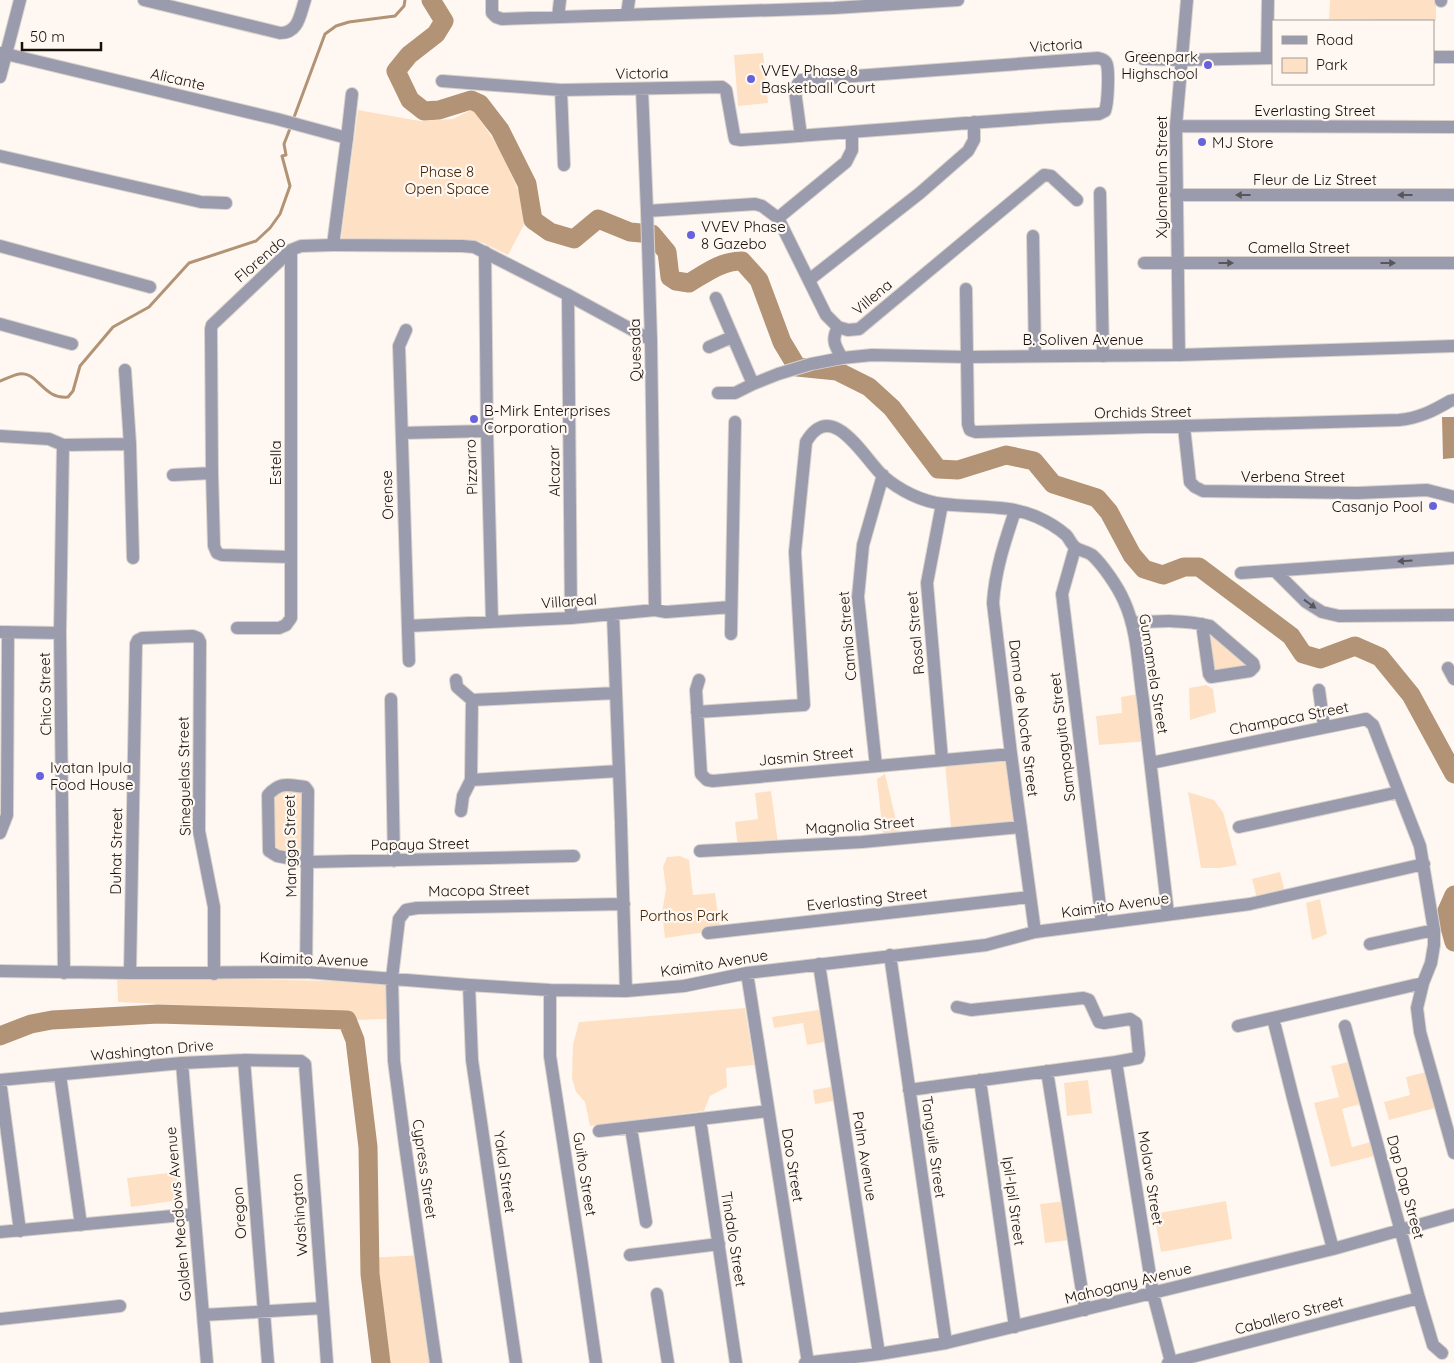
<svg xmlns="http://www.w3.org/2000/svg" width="1454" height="1363" viewBox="0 0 1454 1363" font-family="Quicksand,sans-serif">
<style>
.green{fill:#fee1c4}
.water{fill:#b29375}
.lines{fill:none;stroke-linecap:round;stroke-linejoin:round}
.stream{stroke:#b29375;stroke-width:3}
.river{stroke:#b29375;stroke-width:19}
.minor-casing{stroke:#dad3cd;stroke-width:14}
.tertiary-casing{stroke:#dad3cd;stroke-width:14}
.minor{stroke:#9a9cad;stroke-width:12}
.tertiary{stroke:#9a9cad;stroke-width:12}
.oneway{fill:#58565c}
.poi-dot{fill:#6662db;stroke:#fff8f2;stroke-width:2}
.labels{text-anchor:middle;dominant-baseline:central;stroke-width:4.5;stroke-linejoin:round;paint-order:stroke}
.street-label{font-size:15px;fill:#15100b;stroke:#fff8f2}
.poi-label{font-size:15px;fill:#15100b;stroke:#fff8f2;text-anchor:start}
.park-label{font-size:15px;fill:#432400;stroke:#fff8f2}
</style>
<rect width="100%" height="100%" fill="#fff8f2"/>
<path class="green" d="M 1330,0 L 1436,0 L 1436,21 L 1329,19 Z
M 763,53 L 768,103 L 738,106 L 734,55 Z
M 473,109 L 499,148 L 520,194 L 525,223 L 508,255 L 481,242 L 449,239 L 341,239 L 358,110 L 420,121 L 453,119 Z
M 1205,628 L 1251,663 L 1249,669 L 1215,674 Z
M 1206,685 L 1213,689 L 1216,712 L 1190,720 L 1189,688 Z
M 1144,693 L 1148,741 L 1099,745 L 1096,716 L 1122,713 L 1121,697 Z
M 1009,759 L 1016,821 L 951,827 L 945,764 Z
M 885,774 L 899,832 L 883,834 L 877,779 Z
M 283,786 L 306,794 L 305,858 L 271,848 L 271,796 Z
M 771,791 L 778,843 L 738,848 L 735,822 L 758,819 L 755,793 Z
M 1188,792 L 1214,800 L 1223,812 L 1237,865 L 1220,868 L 1201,868 Z
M 680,856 L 689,860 L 693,895 L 715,893 L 720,930 L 665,938 L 662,912 L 666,889 L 663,867 L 667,857 Z
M 1280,872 L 1285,892 L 1257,899 L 1252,879 Z
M 1320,899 L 1327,934 L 1312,940 L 1306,903 Z
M 117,977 L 389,982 L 387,1019 L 356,1020 L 349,1013 L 118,1002 Z
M 745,1008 L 754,1065 L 726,1068 L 727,1087 L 710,1096 L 704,1111 L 590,1126 L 585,1102 L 576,1092 L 572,1078 L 573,1044 L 579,1022 Z
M 825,1009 L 830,1041 L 807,1045 L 803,1023 L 774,1028 L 772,1017 Z
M 1353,1061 L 1364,1103 L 1342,1109 L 1352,1147 L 1375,1141 L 1378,1155 L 1331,1167 L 1314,1103 L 1339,1097 L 1331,1066 Z
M 1430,1071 L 1439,1107 L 1389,1120 L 1384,1102 L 1410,1095 L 1406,1077 Z
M 1088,1080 L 1092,1113 L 1067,1116 L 1064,1083 Z
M 836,1086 L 839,1100 L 815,1104 L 813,1090 Z
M 176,1172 L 180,1200 L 131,1207 L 127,1178 Z
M 1066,1201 L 1070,1240 L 1045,1243 L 1040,1204 Z
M 1226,1201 L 1232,1239 L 1161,1252 L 1154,1214 Z
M 424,1255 L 439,1363 L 377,1363 L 366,1258 Z"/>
<path class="water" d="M 1442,417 L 1454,417 L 1454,458 L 1443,459 Z"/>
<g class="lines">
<path class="stream" d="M 293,120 L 325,34 L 336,26 L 349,22 L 395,16 L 404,6 L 405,0
M 0,381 C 6,379 13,375 19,374 C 37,370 43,400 68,397 L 73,391 L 80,366 L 113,327 L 149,307 L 189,263 L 256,241 L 270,228 L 280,214 L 290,186 L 282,156 L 286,155 L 284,144 L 291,126"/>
<path class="river" d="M 431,0 L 444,21 L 436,34 L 409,55 L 396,71 L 410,100 L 424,111 L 439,110 L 471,100 L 480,104 L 500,130 L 527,184 L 533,220 L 550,232 L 574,239 L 598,219 L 630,232 L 652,234 L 667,252 L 670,277 L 676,281 L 689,283 C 706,273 721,261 742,261 L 759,280 L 782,342 L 797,367 L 837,371 L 869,387 L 892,408 L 938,469 L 958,470 L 1006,455 L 1034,461 L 1053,484 L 1097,498 L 1109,512 L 1132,555 L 1144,569 L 1163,575 L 1184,567 L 1199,567 L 1291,636 L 1303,654 L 1320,659 L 1355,646 L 1380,657 L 1411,695 L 1454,774
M 1454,895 L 1446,913 L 1454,942
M 0,1036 L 31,1024 L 52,1020 L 158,1014 L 347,1020 L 355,1040 L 368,1147 L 370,1274 L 381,1363"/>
<g class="minor-casing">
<path id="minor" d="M 144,0 L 280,33 C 299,33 300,14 305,0
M 492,0 L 492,13 L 496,17 L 502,19 L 834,8 L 958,0
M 1441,0 L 1441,1
M 627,14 L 629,0
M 558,17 L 560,0
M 0,53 L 6,54 L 0,77
M 1433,57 L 1454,57
M 1267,58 L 1268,0
M 1143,59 L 1181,60 L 1273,58
M 442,81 L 561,90 L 722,87 L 726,90 L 734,135 L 735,139 L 741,140 C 861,132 980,121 1099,114 L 1105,111 C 1108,103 1109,73 1107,65 C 1106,60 1102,59 1098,58 L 801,80 L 797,85 L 795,91 L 801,136
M 642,89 L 647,211
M 561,90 L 564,165
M 1176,126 L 1454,127
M 347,138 L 352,94
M 0,156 L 201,202 L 226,203
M 1100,193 L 1103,356
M 1176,195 L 1454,195
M 778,218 L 846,162 L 852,150 L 852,132
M 1033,236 L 1035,356
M 0,246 L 150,287
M 485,252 L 487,431 L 492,622
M 1144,263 L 1454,263
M 809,280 L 920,193 L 968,151 L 974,140 L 974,122
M 966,289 L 968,424 L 970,430 L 976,432 L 1399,420 C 1419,418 1433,411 1450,401 L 1454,400
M 568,295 L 571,618
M 716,298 L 753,384
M 0,324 L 72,344
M 838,327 L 848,330 L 859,329 L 1044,175 L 1051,176 L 1077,200
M 406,330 L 399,346 L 409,661
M 651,340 L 655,610
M 709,347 L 732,337
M 1179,355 L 1176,126 L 1187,0
M 125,370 L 130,444 L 133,558
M 718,393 L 735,393 L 753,384 L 778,374 L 811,364 L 842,358
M 1184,427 L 1190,482 L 1195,487 L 1203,491 L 1358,493 L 1427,490 L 1454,497
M 402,433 L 487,431
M 0,436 L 49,439 L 63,445 L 130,444
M 63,445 L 60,633 L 64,973
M 173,475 L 212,473
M 1015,511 C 1005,541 995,570 993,603 L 1011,754 L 1035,932
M 1075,548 L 1062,594 L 1102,923
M 291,557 L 222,555 L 217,553 L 214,546 L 212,473 L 211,329 L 212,325 L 291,250 L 301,246 L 333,245
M 1275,571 L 1306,602 L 1322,612 L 1339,616 L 1454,615
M 1241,573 L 1454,558
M 613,614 L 621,822
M 1132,623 C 1159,621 1184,619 1210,626 L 1253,663 L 1254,667 L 1250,671 L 1211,677 L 1209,674 L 1202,624
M 408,626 L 571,618 L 655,610 L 666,612 L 731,607
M 237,628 L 279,628 L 286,625 L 291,618 L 291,250
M 0,632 L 60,633
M 731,634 L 735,422
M 1448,668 L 1454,679
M 456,680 L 457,687 L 472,700
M 699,680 L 696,690 L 701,774 L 707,780 L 713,781 L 1011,754
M 1319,690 L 1324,727
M 391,699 L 394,861
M 472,700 L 616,693
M 697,712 L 804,705 L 795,552 L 806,442 C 832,398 863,457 883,476 C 899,490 922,502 944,504 C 974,508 1009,504 1037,517 C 1046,521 1058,528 1066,535 C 1069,538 1071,544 1075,547 C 1079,551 1087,551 1092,555 C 1103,565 1118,587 1124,601 C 1138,631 1138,668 1143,700 C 1152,772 1160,843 1168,914
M 942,760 L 927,583 L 942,504
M 1151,763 L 1366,719 L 1373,725 L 1420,846 L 1434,930 L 1434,945 L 1431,963 L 1423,983 L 1417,1008 L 1420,1032 L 1454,1153
M 876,766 L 858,597 L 863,545 L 883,475
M 471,780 L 619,771
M 461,811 L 463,796 L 471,780 L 472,700
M 621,824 L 626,991
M 1239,827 L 1399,792
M 0,833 L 7,815 L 8,632
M 700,851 L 862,842 L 1021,827
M 708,933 L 1030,897
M 1370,944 L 1434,930
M 890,955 L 946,1343
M 819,964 L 879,1354
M 0,971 L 130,973 L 306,972 L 469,985 L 550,990 L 626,991 L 684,986 L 747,973 L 986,945 L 1035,932 L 1250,904 L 1424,864
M 306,972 L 308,791 L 305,787 C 288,785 281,781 268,795 L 269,851 L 277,856 L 308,862 L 574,856
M 130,973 L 136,644 L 138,640 L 142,638 L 193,636 L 198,638 L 200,642 L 199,831 L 214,907 L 214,974
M 747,973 L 808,1363
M 469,985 L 472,1060 L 516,1363
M 550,990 L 550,1056 L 582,1265 L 596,1363
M 957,1007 L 971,1010 L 1083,998 L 1089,1000 L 1099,1022 L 1104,1023 L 1130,1019 L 1136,1023 L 1139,1054 L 1138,1058 L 1116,1062 L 1153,1294 L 1171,1362
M 1273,1018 L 1293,1098 L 1333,1249
M 1238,1026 L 1423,983
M 1345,1026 L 1419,1298 L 1433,1345 L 1442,1353
M 244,1060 L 268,1363
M 182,1063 L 207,1363
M 1047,1071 L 1085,1310
M 60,1075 L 81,1225
M 980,1080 L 1015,1327
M 909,1090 L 1116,1062
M 700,1119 L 736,1363
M 631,1128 L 646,1222
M 599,1131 L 768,1111
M 20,1231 L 0,1080 L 182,1063 L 244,1060 L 301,1061 L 305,1064 L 327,1363
M 0,1232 L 194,1214
M 630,1255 L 719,1244
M 657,1294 L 668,1363
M 203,1315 L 323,1308
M 0,1319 L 120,1306
M 436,1363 L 405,1145 L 394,1061 L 392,978 L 399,919 L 406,910 L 417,908 L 624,904
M 805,1363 L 879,1354 L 946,1343 L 1333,1249 L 1454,1215
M 1168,1363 L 1419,1298"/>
</g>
<g class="tertiary-casing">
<path id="tertiary" d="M 20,0 L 6,54 L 277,119 L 347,138 L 333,245 L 462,246 L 474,247 L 568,295 L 651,340
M 651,340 L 647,211 L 755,204 L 762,206 L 778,218 L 826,315 L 838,327 C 831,340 835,346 842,358 L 872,355 L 967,357 L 1179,355 L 1454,346"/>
</g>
<use href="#minor" class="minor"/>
<use href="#tertiary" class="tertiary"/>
</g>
<defs><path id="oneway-solid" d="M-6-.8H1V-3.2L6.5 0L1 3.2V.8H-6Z" transform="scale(1.25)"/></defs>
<g class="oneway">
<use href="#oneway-solid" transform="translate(1243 195) rotate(-180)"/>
<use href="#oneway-solid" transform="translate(1405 195) rotate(-180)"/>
<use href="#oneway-solid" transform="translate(1226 263)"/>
<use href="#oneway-solid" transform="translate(1388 263)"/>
<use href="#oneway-solid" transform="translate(1405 561) rotate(176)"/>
<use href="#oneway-solid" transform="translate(1310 604) rotate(36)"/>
</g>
<g class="poi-dot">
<circle cx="1208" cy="65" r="5"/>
<circle cx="751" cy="79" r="5"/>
<circle cx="1202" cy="142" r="5"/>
<circle cx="691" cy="235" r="5"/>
<circle cx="474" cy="419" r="5"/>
<circle cx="1433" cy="506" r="5"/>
<circle cx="40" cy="776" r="5"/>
</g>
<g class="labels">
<g class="street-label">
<text transform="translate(1056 45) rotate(-4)">Victoria</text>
<text transform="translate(642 73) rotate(-1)">Victoria</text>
<text transform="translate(178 79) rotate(13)">Alicante</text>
<text x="1315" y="110">Everlasting Street</text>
<text transform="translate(1161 177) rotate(-90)">Xylomelum Street</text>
<text x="1315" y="179">Fleur de Liz Street</text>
<text x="1299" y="247">Camella Street</text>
<text transform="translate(260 259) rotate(-41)">Florendo</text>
<text transform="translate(872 297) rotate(-40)">Villena</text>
<text x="1083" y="339">B. Soliven Avenue</text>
<text transform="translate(635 350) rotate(-91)">Quesada</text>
<text transform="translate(1143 412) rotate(-1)">Orchids Street</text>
<text transform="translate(275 463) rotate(-90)">Estella</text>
<text transform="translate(471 467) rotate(-92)">Pizzarro</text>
<text transform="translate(554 471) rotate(-91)">Alcazar</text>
<text x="1293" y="476">Verbena Street</text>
<text transform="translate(387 495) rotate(-92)">Orense</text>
<text transform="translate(569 601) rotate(-4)">Villareal</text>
<text transform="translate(915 633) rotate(-95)">Rosal Street</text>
<text transform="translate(847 636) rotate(-95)">Camia Street</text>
<text transform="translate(1154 674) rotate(81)">Gumamela Street</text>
<text transform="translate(45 694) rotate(-91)">Chico Street</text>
<text transform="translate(1024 718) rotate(83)">Dama de Noche Street</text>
<text transform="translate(1289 718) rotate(-11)">Champaca Street</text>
<text transform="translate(1062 737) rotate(-97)">Sampaguita Street</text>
<text transform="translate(806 756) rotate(-5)">Jasmin Street</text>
<text transform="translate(184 776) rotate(-91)">Sineguelas Street</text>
<text transform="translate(860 825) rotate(-4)">Magnolia Street</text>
<text transform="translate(420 844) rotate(-1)">Papaya Street</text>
<text transform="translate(290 846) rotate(-91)">Mangga Street</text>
<text transform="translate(116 851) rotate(-89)">Duhat Street</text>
<text transform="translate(479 890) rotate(-1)">Macopa Street</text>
<text transform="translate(867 899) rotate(-6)">Everlasting Street</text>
<text transform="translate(1115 905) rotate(-8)">Kaimito Avenue</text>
<text transform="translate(314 959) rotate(2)">Kaimito Avenue</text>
<text transform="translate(714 963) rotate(-9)">Kaimito Avenue</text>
<text transform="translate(152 1050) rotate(-5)">Washington Drive</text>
<text transform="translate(934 1147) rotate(82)">Tanguile Street</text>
<text transform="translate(865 1156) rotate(81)">Palm Avenue</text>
<text transform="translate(793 1165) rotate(81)">Dao Street</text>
<text transform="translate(425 1169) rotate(82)">Cypress Street</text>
<text transform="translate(505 1172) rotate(82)">Yakal Street</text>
<text transform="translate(585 1174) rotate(81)">Guiho Street</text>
<text transform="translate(1151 1178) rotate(81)">Molave Street</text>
<text transform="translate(1406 1187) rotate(75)">Dap Dap Street</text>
<text transform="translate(1014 1201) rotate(82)">Ipil-Ipil Street</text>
<text transform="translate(239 1213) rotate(-94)">Oregon</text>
<text transform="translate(178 1214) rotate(-95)">Golden Meadows Avenue</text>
<text transform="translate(299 1215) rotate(-94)">Washington</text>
<text transform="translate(734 1239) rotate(81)">Tindalo Street</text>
<text transform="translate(1128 1283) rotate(-14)">Mahogany Avenue</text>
<text transform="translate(1289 1315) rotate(-15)">Caballero Street</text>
</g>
<g class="poi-label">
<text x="1198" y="56" text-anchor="end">Greenpark<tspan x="1198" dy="17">Highschool</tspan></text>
<text x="761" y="70">VVEV Phase 8<tspan x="761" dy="17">Basketball Court</tspan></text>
<text x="1212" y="142">MJ Store</text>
<text x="701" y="226">VVEV Phase<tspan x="701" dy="17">8 Gazebo</tspan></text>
<text x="484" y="410">B-Mirk Enterprises<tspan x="484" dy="17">Corporation</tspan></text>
<text x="1423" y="506" text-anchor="end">Casanjo Pool</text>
<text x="50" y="767">Ivatan Ipula<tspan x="50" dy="17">Food House</tspan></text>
</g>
<g class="park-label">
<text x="447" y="171">Phase 8<tspan x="447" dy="17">Open Space</tspan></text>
<text x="684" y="915">Porthos Park</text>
</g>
</g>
<rect x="1272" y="20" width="162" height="65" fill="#fff8f2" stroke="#a19b96"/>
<rect x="1282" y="36" width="25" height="8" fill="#9a9cad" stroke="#a19b96"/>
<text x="1316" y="45" font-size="15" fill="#15100b">Road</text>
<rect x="1282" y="58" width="25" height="15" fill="#fee1c4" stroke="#a19b96"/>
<text x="1316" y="70" font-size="15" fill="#15100b">Park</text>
<path d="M22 42v8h79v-8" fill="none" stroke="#15100b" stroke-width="2.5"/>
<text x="30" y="42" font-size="15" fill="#15100b" stroke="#fff8f2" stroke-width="4" paint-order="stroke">50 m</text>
</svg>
